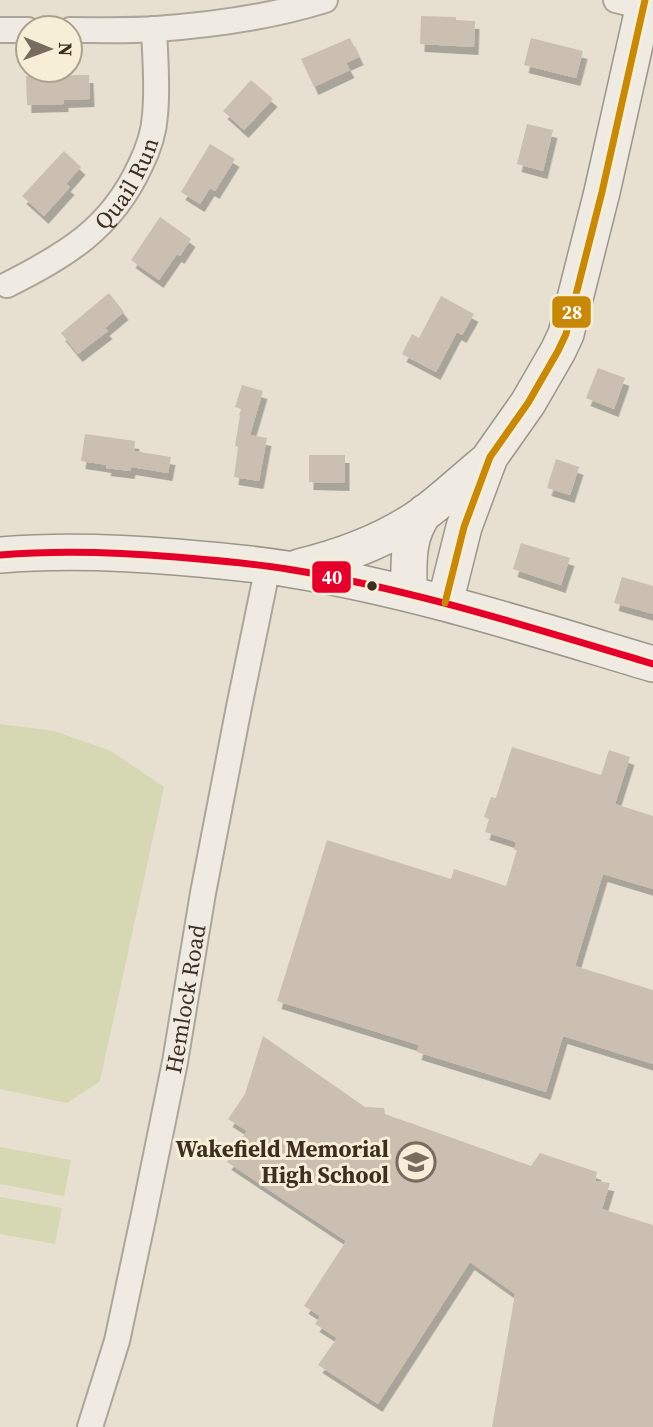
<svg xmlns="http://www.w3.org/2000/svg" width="653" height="1427" viewBox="0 0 653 1427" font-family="'Source Serif 4',serif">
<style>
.green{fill:#d6d7b3}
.building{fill:#cbbfb2;filter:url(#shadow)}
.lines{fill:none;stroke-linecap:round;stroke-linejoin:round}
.street-casing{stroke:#ada599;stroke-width:28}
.secondary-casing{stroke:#9c958a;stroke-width:38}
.street{stroke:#efebe3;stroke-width:24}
.secondary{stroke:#efebe3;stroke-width:35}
.bus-1-casing{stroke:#f7eed8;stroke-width:12}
.bus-2-casing{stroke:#f7eed8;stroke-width:12}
.bus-1{stroke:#e4002b;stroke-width:7}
.bus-2{stroke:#c88808;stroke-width:7}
.bus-dot{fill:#3d2e20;stroke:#f7eed8;stroke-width:2.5}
.labels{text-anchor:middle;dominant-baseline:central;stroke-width:6;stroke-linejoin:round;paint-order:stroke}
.street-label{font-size:23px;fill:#3d2e20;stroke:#f7eed8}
.poi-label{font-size:23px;font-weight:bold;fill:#3d2e20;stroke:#f7eed8;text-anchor:end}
.line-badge{stroke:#f7eed8;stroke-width:2.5}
.badge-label{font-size:19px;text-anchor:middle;font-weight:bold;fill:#fff}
</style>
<defs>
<filter id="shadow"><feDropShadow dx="4.5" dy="8" stdDeviation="0" flood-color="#0004"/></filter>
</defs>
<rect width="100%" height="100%" fill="#e7e0d1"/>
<path class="green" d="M 0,724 L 54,731 L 111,751 L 164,787 L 100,1081 L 67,1103 L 0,1089 Z
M 0,1147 L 71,1160 L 64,1196 L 0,1184 Z
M 0,1197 L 62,1208 L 55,1244 L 0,1234 Z"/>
<path class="building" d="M 421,16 L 456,17 L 456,20 L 475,21 L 474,47 L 420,44 Z
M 350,38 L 359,57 L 346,63 L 350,70 L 314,87 L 301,59 Z
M 531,38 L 583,51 L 576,78 L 524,65 Z
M 89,75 L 90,99 L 64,100 L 64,104 L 27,105 L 26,76 Z
M 251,80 L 273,99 L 244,130 L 223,111 Z
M 527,124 L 553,130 L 543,171 L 517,164 Z
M 210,144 L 235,159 L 215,191 L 210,188 L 200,204 L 181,192 Z
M 64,151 L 81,167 L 66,184 L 70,187 L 44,216 L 22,196 Z
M 160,217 L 191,239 L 180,256 L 177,254 L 159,280 L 131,260 Z
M 109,293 L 124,312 L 105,328 L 108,331 L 78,354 L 61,333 Z
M 441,296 L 474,314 L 462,335 L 457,332 L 436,372 L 402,354 L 412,334 L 419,338 Z
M 598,368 L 625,378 L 614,409 L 586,398 Z
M 242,385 L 263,391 L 250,435 L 267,438 L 259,481 L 234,477 L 238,447 L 235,446 L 241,409 L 235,407 Z
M 85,434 L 135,441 L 134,451 L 171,457 L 168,473 L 131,467 L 130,471 L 106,468 L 107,465 L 81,461 Z
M 309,455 L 345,455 L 345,483 L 309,482 Z
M 556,459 L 579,467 L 570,495 L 547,488 Z
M 521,543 L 570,558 L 561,585 L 513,569 Z
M 622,577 L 653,586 L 653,614 L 614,603 Z
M 512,747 L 601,775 L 609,750 L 630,757 L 615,804 L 653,816 L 653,889 L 603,874 L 575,966 L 653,990 L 653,1064 L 563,1036 L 546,1092 L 417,1052 L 419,1045 L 277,1001 L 327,840 L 451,879 L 454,869 L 506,886 L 517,850 L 514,850 L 516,842 L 485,832 L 489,819 L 484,817 L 491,797 L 496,798 Z
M 263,1036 L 365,1107 L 384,1108 L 385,1114 L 531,1166 L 540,1153 L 597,1172 L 595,1181 L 610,1183 L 602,1209 L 653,1225 L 653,1427 L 492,1427 L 515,1294 L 470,1262 L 378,1404 L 318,1365 L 337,1338 L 315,1324 L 320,1316 L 304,1306 L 346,1241 L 227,1162 L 247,1131 L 228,1119 L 245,1094 Z"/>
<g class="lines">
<g class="street-casing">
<g id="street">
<path d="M 616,0 L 644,7"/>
<path d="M 0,30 L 28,30"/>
<path d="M 70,30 C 99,30 128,31 156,29 C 213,25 271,17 325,0"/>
<path id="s1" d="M 7,285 C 66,255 111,229 140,166 C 148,150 154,133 155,115 C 158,86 155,57 154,29"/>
<path id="s2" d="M 90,1427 L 117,1341 L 144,1214 L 175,1062 L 203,893 L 239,707 L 268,566"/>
</g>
</g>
<g class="secondary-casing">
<path id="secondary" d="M 0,555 C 59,550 117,552 176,557 C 213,560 250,563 287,569 C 412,589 532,628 653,664
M 299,567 C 344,556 388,540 426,512 C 447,496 467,477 488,460
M 409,593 C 409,564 406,537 425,512
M 445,603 L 464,527 L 490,457 L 528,403 L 558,351 L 566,334 L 602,192 L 645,0"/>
</g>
<use href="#street" class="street"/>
<use href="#secondary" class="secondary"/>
<g class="bus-1-casing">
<path id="bus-1" d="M 0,555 C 59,550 117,552 176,557 C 213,560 250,563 287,569 C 412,589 532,628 653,664"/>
</g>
<g class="bus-2-casing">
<path id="bus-2" d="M 445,603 L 464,527 L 490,457 L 528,403 L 558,351 L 566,334 L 602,192 L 645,0"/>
</g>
<use href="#bus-1" class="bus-1"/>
<use href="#bus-2" class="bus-2"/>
</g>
<defs>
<g id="school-ring" transform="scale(2.0125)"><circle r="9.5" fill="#f7eed8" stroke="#786c5e" stroke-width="1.5"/><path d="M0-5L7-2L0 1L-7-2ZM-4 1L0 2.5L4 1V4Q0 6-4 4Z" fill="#786c5e"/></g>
</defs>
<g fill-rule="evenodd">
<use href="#school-ring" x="416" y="1162"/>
</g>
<circle class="bus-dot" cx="372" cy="586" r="6"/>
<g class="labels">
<g class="street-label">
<text stroke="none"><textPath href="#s1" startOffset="161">Quail Run</textPath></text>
<text stroke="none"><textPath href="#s2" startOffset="439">Hemlock Road</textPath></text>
</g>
<g class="poi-label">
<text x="389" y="1149">Wakefield Memorial<tspan x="389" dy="26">High School</tspan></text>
</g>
</g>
<g class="line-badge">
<rect x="551" y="295" width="41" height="34" rx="7" fill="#c88808"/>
<rect x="311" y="560" width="41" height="34" rx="7" fill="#e4002b"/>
</g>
<g class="badge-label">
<text x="572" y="319">28</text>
<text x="332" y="584">40</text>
</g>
<g transform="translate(49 49) rotate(91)"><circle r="33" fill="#f7eed8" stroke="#ada18e" stroke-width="2"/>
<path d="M0-5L12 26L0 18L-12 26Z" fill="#786c5e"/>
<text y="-10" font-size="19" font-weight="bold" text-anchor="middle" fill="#3d2e20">N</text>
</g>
</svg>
